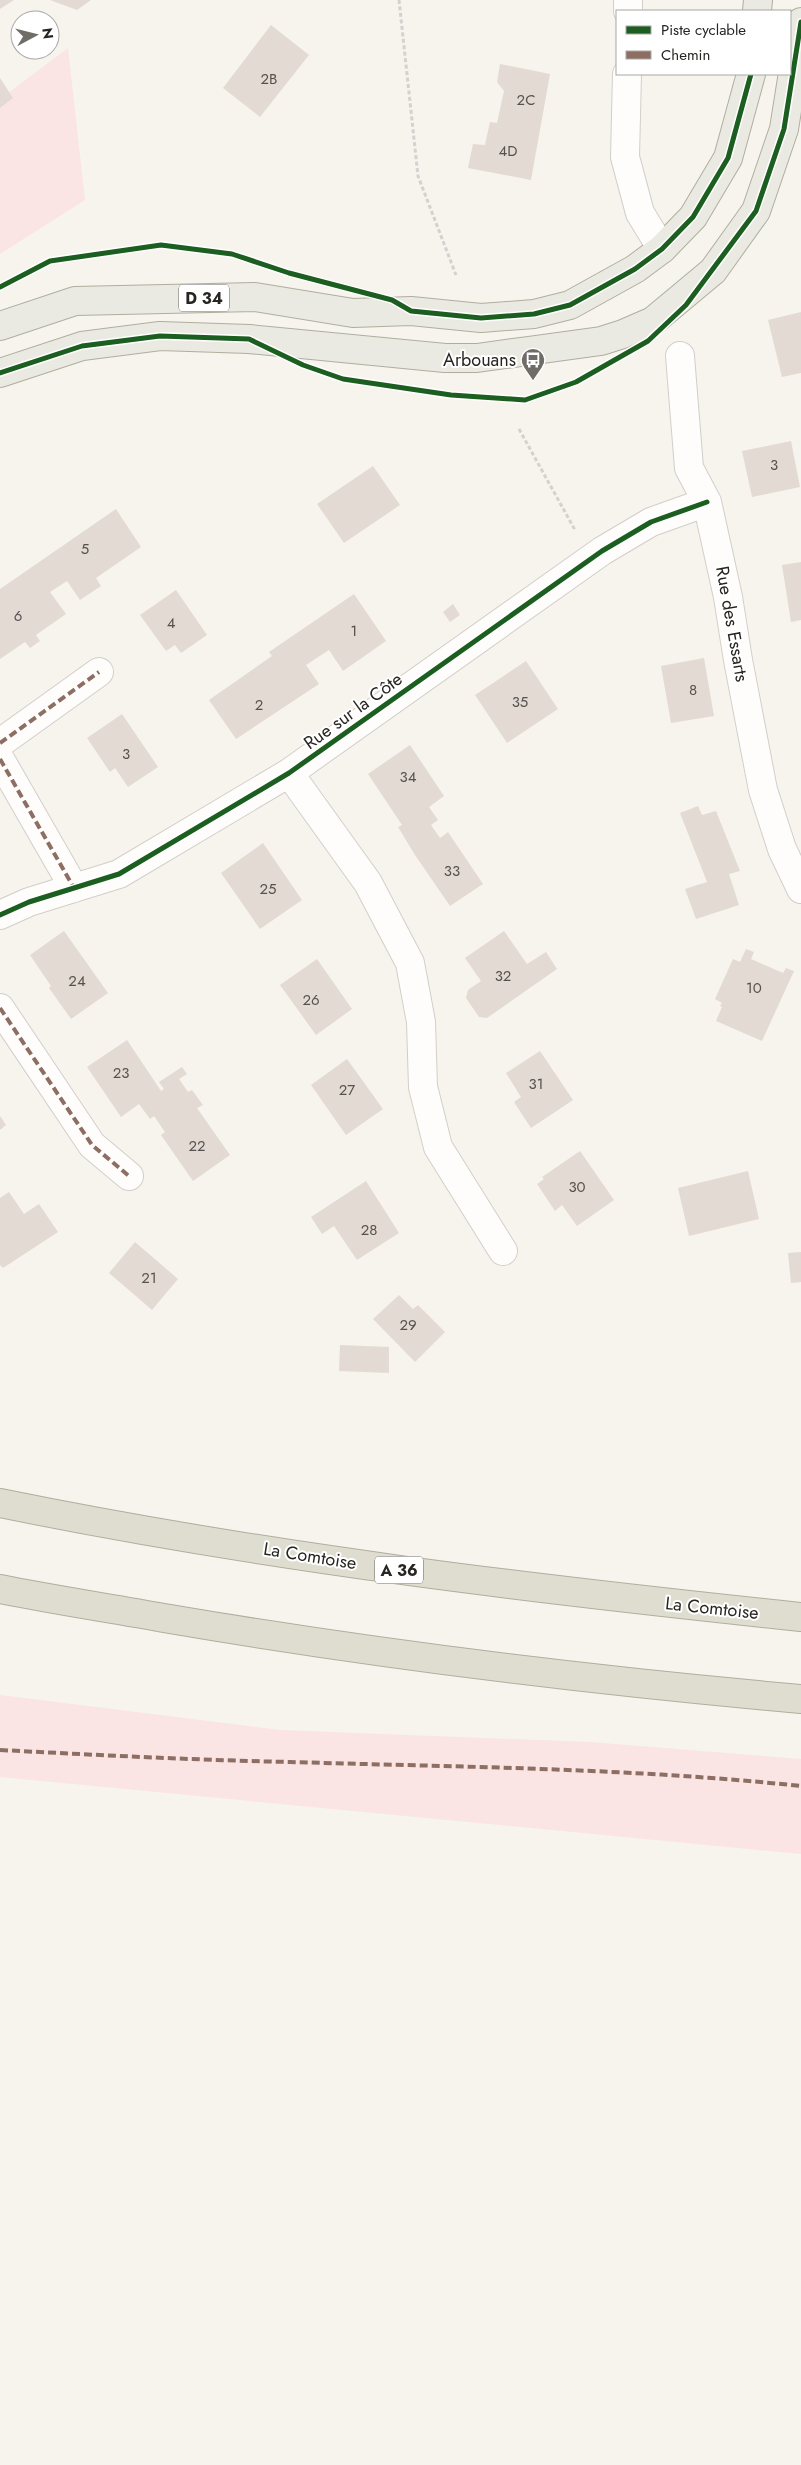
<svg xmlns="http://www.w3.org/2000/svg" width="801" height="2465" viewBox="0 0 801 2465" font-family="Jost,sans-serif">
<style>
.green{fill:#fae5e4}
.building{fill:#e3dad4}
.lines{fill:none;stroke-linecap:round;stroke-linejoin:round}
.street-casing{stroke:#d2cfca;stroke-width:30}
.primary-casing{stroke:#afae9e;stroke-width:30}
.highway-casing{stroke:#afae9e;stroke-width:30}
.path{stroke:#d3d2d0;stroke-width:3;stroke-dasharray:4 2.5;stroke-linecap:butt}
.street{stroke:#fefdfc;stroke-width:28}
.primary{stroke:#eaeae2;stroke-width:28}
.highway{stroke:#deddd0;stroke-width:28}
.quiet{stroke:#8d6e63;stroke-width:4;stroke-dasharray:8 4;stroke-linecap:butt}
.cycleway-casing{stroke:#fff;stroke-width:8}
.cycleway{stroke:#1b5e20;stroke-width:5}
.labels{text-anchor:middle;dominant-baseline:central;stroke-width:4;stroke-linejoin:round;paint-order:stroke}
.number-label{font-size:15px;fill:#56524e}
.shield{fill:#fff;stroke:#686664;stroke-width:1}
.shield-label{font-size:16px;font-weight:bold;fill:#272521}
.poi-label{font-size:18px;fill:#272521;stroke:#fff;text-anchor:end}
.street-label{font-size:18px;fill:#272521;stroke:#fff}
</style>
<rect width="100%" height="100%" fill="#f7f3ed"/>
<path class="green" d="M 68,48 L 85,200 L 0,254 L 0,99 Z
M 0,1695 L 280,1730 L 590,1742 L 801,1759 L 801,1854 L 0,1777 Z"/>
<path class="building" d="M 0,0 L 14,0 L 0,9 Z
M 50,0 L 91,0 L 77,10 Z
M 271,25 L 309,55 L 260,117 L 223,88 Z
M 500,64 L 550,74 L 531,180 L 468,168 L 473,144 L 485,145 L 490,122 L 497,123 L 504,91 L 497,82 Z
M 0,78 L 13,98 L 0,108 Z
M 801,312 L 801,373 L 782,377 L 768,320 Z
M 791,441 L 800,487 L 752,497 L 742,451 Z
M 373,466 L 400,505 L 344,543 L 317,504 Z
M 116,509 L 141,547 L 96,578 L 101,586 L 80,600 L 67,581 L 50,592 L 66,614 L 36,635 L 40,641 L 30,648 L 25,642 L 0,659 L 0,589 Z
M 801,562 L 801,620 L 791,622 L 782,565 Z
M 176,590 L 207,635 L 181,653 L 175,645 L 166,651 L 140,615 Z
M 354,594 L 386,641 L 343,671 L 329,650 L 306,665 L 319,684 L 236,739 L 209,700 L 272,656 L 269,652 Z
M 453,604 L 460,615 L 450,622 L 443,612 Z
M 704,658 L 714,716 L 671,723 L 661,666 Z
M 526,661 L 558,709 L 507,743 L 475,695 Z
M 122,714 L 158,767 L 128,787 L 115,768 L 110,772 L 87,738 Z
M 410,745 L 444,796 L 429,807 L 438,820 L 431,825 L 440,838 L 448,832 L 483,884 L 450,906 L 415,855 L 398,827 L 402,825 L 368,774 Z
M 698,806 L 702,815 L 716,811 L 740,871 L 729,874 L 739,905 L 696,919 L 685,889 L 707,882 L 680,813 Z
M 263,843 L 302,900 L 260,929 L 221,873 Z
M 64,931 L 108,993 L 71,1019 L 49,988 L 51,986 L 30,955 Z
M 504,931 L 527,964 L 546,952 L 557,969 L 487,1018 L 479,1017 L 466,998 L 468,990 L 481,981 L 465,958 Z
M 746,949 L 754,952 L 751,959 L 783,973 L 786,968 L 794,971 L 762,1041 L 716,1021 L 722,1007 L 720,1006 L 722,1003 L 715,999 L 733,959 L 740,962 Z
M 317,959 L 352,1009 L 316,1035 L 280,985 Z
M 127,1040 L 161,1091 L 164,1089 L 159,1082 L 182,1067 L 187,1074 L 179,1079 L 188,1092 L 192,1090 L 203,1105 L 197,1108 L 230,1155 L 193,1181 L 161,1135 L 165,1132 L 154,1116 L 150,1119 L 139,1104 L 121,1117 L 87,1067 Z
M 540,1051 L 573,1100 L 531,1128 L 514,1102 L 521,1097 L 506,1073 Z
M 347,1059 L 383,1109 L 346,1135 L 311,1085 Z
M 0,1116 L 6,1125 L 0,1130 Z
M 580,1151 L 614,1200 L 577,1226 L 562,1205 L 555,1211 L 537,1184 L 544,1179 L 542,1177 Z
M 748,1171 L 759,1219 L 689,1236 L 678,1188 Z
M 366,1181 L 399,1233 L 357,1260 L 334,1226 L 322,1234 L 311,1217 Z
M 9,1192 L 24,1214 L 39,1204 L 58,1232 L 3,1268 L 0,1265 L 0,1198 Z
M 135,1242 L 178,1279 L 152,1310 L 109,1273 Z
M 801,1252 L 801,1282 L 791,1283 L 788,1253 Z
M 399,1295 L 413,1309 L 418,1305 L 445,1332 L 415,1362 L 373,1319 Z
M 340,1345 L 389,1347 L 389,1373 L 339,1371 Z"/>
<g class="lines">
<g class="street-casing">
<path id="street" d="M 628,11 L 628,0
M 627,74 L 625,157 L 640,213 L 662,249
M 680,356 L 689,468 L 707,502 L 728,597 L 738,660 L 763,790 L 782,849 L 801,889
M 0,743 L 99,672
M 0,759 L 74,888
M 289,773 L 368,883 L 410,963 L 421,1022 L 423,1087 L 438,1147 L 503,1251
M 0,915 L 29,902 L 119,874 L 289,773 L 602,551 L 651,522 L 707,502
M 0,1008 L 92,1145 L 129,1176"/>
</g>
<g class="primary-casing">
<path id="primary" d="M 757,11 L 758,0
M 0,326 L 75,301 L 255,297 L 353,313 L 411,311 L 481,318 L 534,314 L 570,305 L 635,269 L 662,249 L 693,217 L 728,158 L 751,74
M 0,373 L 82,346 L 160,336 L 249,339 L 445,358 L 477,358 L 528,351 L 601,341 L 623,334 L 653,321 L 713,271 L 756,211 L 784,129 L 801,22"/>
</g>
<g class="highway-casing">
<path id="highway" d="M 0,1503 C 264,1557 533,1589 801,1617
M 0,1589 C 54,1600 109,1608 164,1618 C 375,1654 587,1680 801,1699"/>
</g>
<path class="path" d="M 399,0 L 418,176 L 456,275
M 519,429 L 575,530"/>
<use href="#street" class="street"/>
<use href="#primary" class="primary"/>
<use href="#highway" class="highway"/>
<path class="quiet" d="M 0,743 L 99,672
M 0,759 L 74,888
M 0,1008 L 92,1145 L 129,1176
M 0,1750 C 97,1755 193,1760 290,1762 C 460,1767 631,1768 801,1786"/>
<g class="cycleway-casing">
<path id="cycleway" d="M 0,287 L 50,261 L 161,245 L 232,254 L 289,273 L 392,300 L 411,311 L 481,318 L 534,314 L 570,305 L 635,269 L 662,249 L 693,217 L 728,158 L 751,74
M 0,373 L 82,346 L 160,336 L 249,339 L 303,365 L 343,379 L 451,395 L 525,400 L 576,382 L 648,341 L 686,305 L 756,211 L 784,129 L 801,22
M 0,915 L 29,902 L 119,874 L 289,773 L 602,551 L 651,522 L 707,502"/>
</g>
<use href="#cycleway" class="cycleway"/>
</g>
<defs>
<g id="bus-pin" transform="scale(1.25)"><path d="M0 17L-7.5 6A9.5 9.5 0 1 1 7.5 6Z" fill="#706d68" stroke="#fff"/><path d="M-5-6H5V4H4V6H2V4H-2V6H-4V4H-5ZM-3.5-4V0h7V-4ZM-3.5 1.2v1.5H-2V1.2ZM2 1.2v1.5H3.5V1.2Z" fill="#fff"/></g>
</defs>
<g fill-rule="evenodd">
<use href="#bus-pin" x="533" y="360"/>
</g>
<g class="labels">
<g class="number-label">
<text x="269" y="79">2B</text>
<text x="526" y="100">2C</text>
<text x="508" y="151">4D</text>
<text x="774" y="465">3</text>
<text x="85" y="549">5</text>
<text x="18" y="616">6</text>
<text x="171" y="623">4</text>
<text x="354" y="631">1</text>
<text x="693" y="690">8</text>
<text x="520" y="702">35</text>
<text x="259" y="705">2</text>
<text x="126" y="754">3</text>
<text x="408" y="777">34</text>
<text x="452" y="871">33</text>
<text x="268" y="889">25</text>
<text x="503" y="976">32</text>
<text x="77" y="981">24</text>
<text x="754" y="988">10</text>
<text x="311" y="1000">26</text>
<text x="121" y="1073">23</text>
<text x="536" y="1084">31</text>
<text x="347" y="1090">27</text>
<text x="197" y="1146">22</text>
<text x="577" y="1187">30</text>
<text x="369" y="1230">28</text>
<text x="149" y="1278">21</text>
<text x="408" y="1325">29</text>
</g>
<g class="shield">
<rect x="179" y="284.5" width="50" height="27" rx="4"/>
<rect x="375" y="1556.5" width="48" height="27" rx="4"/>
</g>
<g class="shield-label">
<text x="204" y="298">D 34</text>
<text x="399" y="1570">A 36</text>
</g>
<g class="poi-label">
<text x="516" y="360">Arbouans</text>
</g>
<g class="street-label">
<text transform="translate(732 624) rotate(80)">Rue des Essarts</text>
<text transform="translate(353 711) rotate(-36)">Rue sur la Côte</text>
<text transform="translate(310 1556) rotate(9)">La Comtoise</text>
<text transform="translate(712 1608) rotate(6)">La Comtoise</text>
</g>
</g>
<rect x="616" y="10" width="175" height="65" fill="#ffffff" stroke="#a9a8a6"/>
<rect x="626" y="26" width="25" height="8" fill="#1b5e20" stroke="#a9a8a6"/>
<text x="661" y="35" font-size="15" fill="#272521">Piste cyclable</text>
<rect x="626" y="51" width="25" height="8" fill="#8d6e63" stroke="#a9a8a6"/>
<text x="661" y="60" font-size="15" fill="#272521">Chemin</text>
<g transform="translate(35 35) rotate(83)"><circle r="24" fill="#ffffff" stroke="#a9a8a6"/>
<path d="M0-4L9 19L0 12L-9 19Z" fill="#706d68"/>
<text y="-8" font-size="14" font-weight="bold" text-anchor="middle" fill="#272521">N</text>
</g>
</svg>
